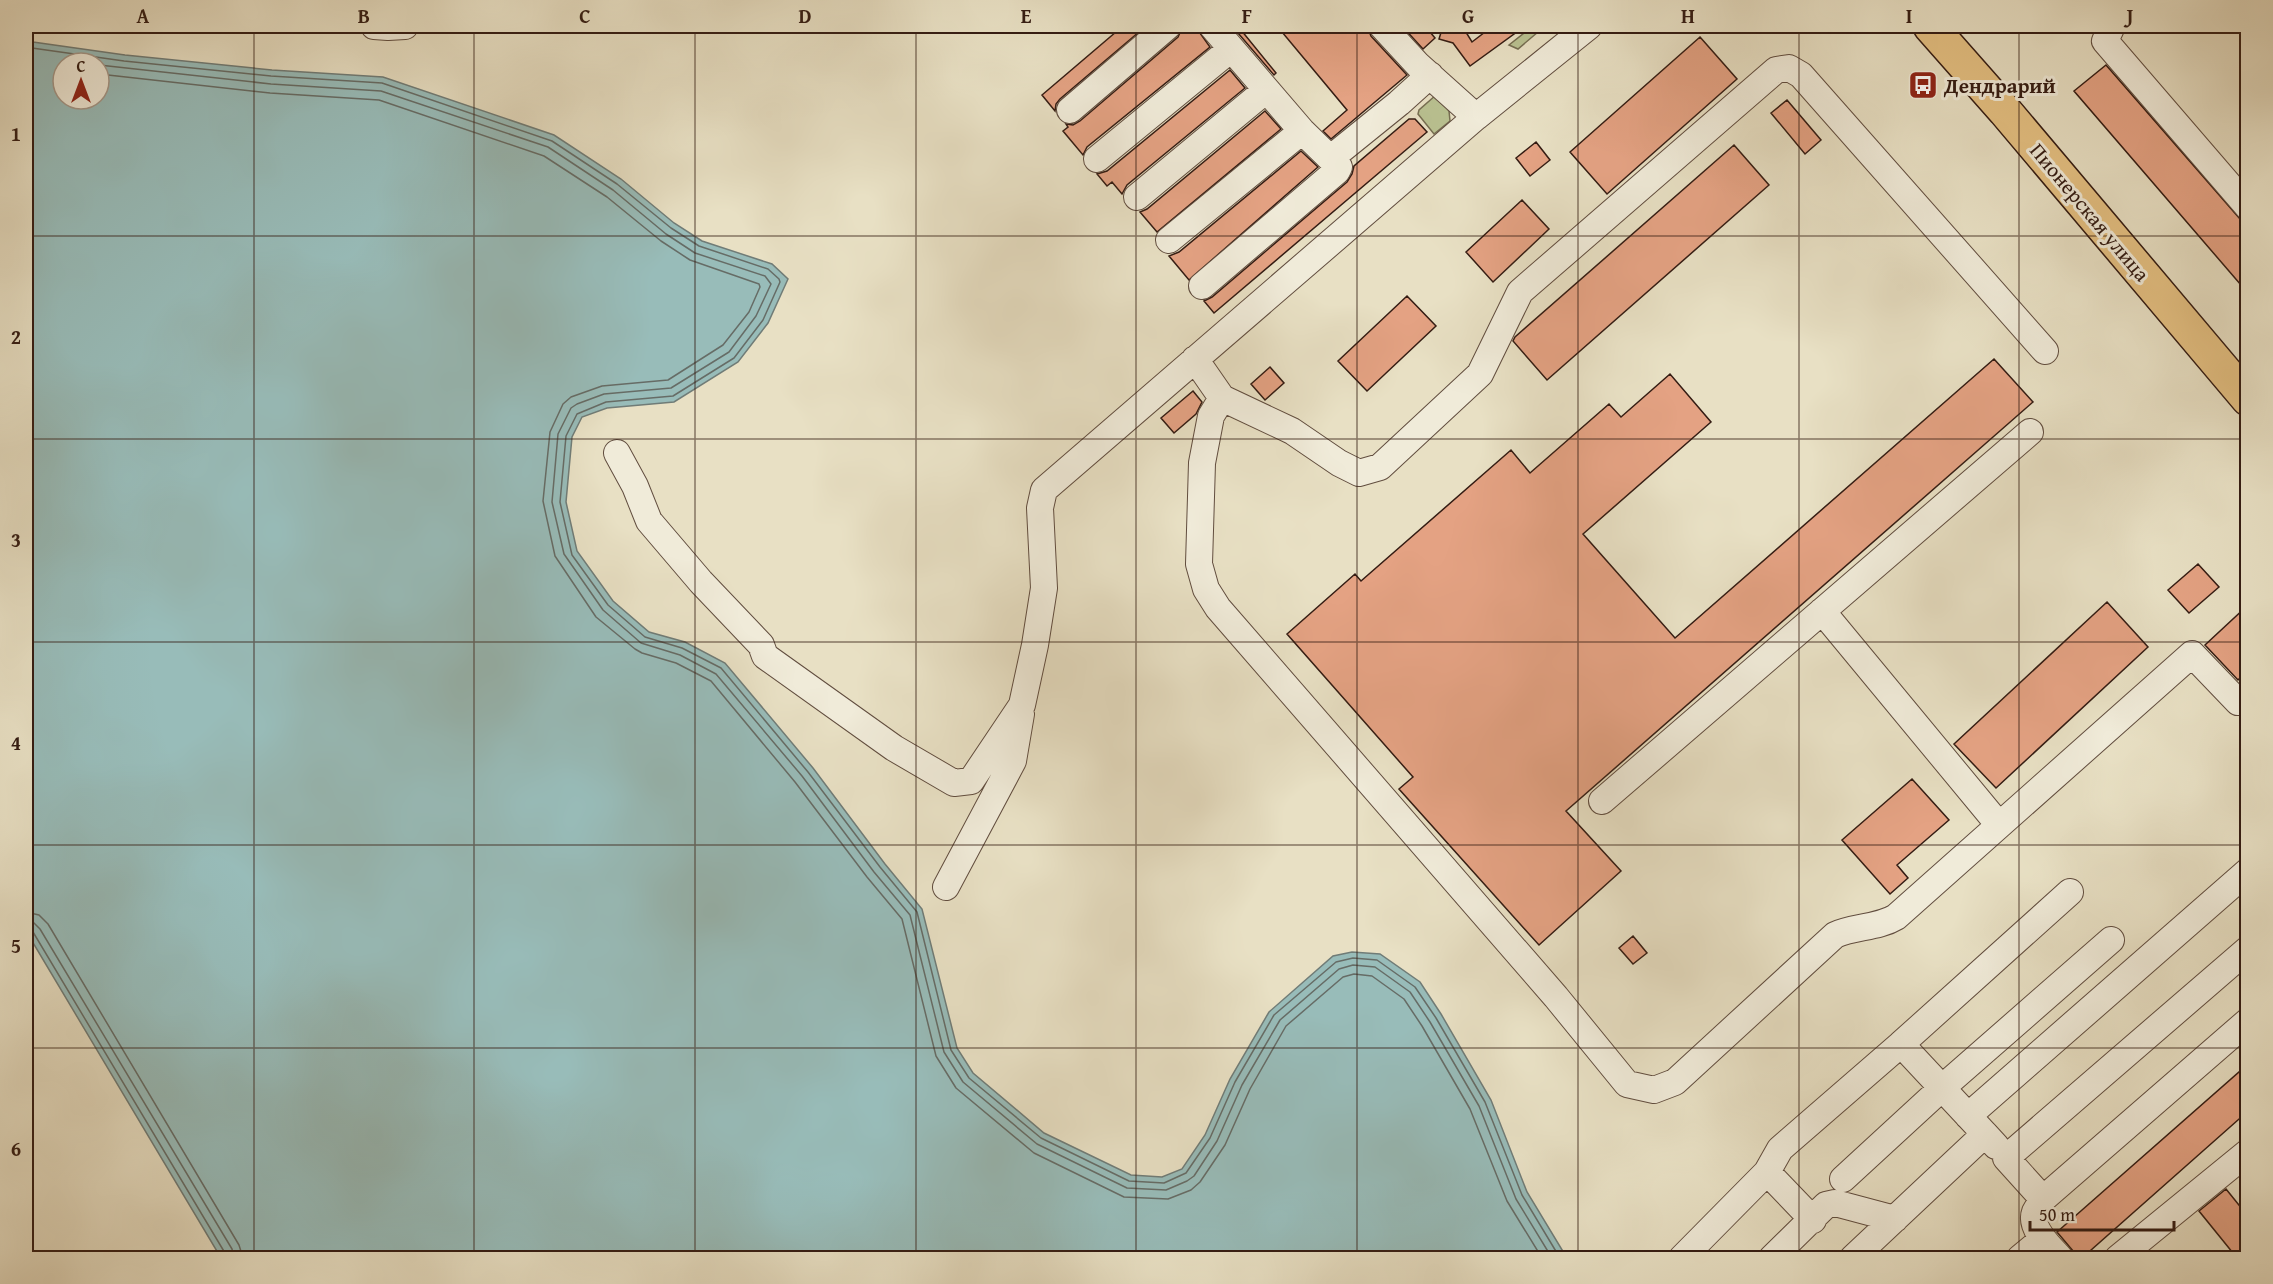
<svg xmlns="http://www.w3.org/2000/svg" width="2273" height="1284" viewBox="0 0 2273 1284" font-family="'Gentium Book Plus',serif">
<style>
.green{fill:#b9c191;stroke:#766e52;stroke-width:1.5}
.water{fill:#98bcb9;stroke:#707c77;stroke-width:1.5;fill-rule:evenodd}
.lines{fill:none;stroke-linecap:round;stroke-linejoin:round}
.shore{stroke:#666c66;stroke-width:1.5}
.building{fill:#e4a283;stroke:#341c13;stroke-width:1.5}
.minor-casing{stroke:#614d3f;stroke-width:28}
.major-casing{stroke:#341c13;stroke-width:36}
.minor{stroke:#f0ebd9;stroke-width:26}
.major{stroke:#e4c082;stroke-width:33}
.grid{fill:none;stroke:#341c13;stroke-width:1.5;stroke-opacity:0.55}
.labels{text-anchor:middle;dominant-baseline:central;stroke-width:6;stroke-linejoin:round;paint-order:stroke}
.poi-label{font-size:21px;font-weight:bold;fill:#341c13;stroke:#f0ebd9;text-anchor:start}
.street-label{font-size:21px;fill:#341c13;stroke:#f0ebd9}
.neatline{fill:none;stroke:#341c13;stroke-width:2}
.grid-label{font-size:20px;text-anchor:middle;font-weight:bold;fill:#341c13}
</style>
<rect width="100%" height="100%" fill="#e8e0c4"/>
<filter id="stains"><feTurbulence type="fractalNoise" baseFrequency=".00333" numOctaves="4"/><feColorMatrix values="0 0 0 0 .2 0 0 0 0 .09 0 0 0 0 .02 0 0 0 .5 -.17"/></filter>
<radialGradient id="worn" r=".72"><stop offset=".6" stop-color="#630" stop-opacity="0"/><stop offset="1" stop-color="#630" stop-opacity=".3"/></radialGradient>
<path class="green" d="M 1533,26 L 1545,26 L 1518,49 L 1509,45 Z
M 1436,95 L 1449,111 L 1450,121 L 1434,134 L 1418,114 L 1419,110 Z"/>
<path class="water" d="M 26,38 L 33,42 L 125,55 L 272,70 L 383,77 L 554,135 L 621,179 L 674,223 L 702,241 L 772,264 L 788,279 L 768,323 L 738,362 L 674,402 L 607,408 L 582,417 L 572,437 L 566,502 L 577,551 L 613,601 L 649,632 L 685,642 L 725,663 L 813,768 L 885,864 L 922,909 L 957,1048 L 973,1073 L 1044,1133 L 1131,1175 L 1162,1177 L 1182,1169 L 1205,1135 L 1230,1079 L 1269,1012 L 1333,956 L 1352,952 L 1380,954 L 1420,982 L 1441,1014 L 1491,1100 L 1527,1192 L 1567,1258 L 221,1258 L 26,931 ZM 63,63 L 99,63 L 99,99 L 63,99 Z"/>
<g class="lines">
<path class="shore" d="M 26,45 L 32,48 L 124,61 L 271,76 L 382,83 L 552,141 L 617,184 L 671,228 L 699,246 L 768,269 L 779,279 L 780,282 L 763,320 L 734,358 L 673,396 L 606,402 L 577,414 L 566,436 L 560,502 L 572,555 L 608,605 L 645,637 L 682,648 L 721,668 L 808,772 L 880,867 L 917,912 L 951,1050 L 969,1078 L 1041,1138 L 1129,1181 L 1164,1183 L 1186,1173 L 1210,1138 L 1235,1082 L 1274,1015 L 1336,962 L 1353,958 L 1377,960 L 1415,987 L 1436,1018 L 1485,1102 L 1522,1195 L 1560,1258
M 99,65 L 271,84 L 381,91 L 548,147 L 613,190 L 666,234 L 695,253 L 765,276 L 771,284 L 756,316 L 729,352 L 671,388 L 604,394 L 577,404 L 571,408 L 558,434 L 552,502 L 564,554 L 603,610 L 641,643 L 680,655 L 716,674 L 802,776 L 874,872 L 910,915 L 944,1052 L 963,1082 L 1037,1144 L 1127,1188 L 1166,1190 L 1187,1181 L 1194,1176 L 1217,1141 L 1242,1085 L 1280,1020 L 1339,969 L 1353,965 L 1375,967 L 1410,992 L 1430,1022 L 1479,1106 L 1516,1199 L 1552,1258
M 99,74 L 270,93 L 379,100 L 544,156 L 607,197 L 661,241 L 690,260 L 759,284 L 760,287 L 749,312 L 723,345 L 668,380 L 602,386 L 571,397 L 563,404 L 550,432 L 543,501 L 555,556 L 596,617 L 635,649 L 642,653 L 676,663 L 711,681 L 795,782 L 867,877 L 902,919 L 936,1056 L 956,1088 L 1034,1153 L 1124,1197 L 1168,1199 L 1191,1190 L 1200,1182 L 1225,1145 L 1250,1089 L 1286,1026 L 1343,977 L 1354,974 L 1372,976 L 1404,999 L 1422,1026 L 1470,1109 L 1507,1201 L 1542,1258
M 26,912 L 39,915 L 48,924 L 239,1245 L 243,1258
M 26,921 L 34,923 L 40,929 L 232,1249 L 234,1258
M 26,929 L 33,932 L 225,1253 L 226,1258"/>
</g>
<path class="building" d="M 1123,26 L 1146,26 L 1060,99 L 1056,104 L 1055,111 L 1042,95 Z
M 1183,26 L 1195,26 L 1210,47 L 1087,147 L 1083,155 L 1063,131 L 1068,127 L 1066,124 L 1073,125 L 1080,121 L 1178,37 Z
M 1277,26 L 1367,26 L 1371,36 L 1407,75 L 1331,139 L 1323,131 L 1347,110 Z
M 1402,26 L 1425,26 L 1435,38 L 1423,49 Z
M 1443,26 L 1454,26 L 1464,29 L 1472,42 L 1489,29 L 1492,32 L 1499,26 L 1525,26 L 1470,66 L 1453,43 L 1439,39 Z
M 1241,30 L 1276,73 L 1274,75 L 1238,33 Z
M 1700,37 L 1737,79 L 1607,194 L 1570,152 Z
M 2106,65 L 2247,227 L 2247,292 L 2074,91 Z
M 1230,70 L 1245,88 L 1127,185 L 1122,194 L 1112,182 L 1107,186 L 1097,174 L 1107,171 Z
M 1787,100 L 1821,140 L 1805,154 L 1771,113 Z
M 1265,111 L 1281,129 L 1157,232 L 1140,212 L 1147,209 Z
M 1409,119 L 1415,119 L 1427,132 L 1214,313 L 1204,301 L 1212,297 L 1347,182 L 1352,174 L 1354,166 Z
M 1536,142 L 1550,160 L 1530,176 L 1516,158 Z
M 1734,145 L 1769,185 L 1547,380 L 1513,341 L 1515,337 Z
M 1301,151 L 1318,167 L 1189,280 L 1169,256 L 1179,252 Z
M 1522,200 L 1549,229 L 1493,282 L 1466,252 Z
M 1407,296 L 1436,326 L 1367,391 L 1338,361 Z
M 1994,359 L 2033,402 L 1566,811 L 1621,871 L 1539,945 L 1399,789 L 1413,777 L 1287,634 L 1355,574 L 1361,581 L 1511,450 L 1530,473 L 1609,404 L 1621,417 L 1670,374 L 1711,422 L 1583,534 L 1675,638 Z
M 1270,367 L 1284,383 L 1265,400 L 1251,384 Z
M 1193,391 L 1202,402 L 1196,414 L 1174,433 L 1161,418 Z
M 2198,564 L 2219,587 L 2189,613 L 2168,590 Z
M 2107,602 L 2148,647 L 1996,788 L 1954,744 Z
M 2247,606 L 2247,671 L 2238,680 L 2205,645 Z
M 1912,779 L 1949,820 L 1897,865 L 1908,878 L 1890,894 L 1842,840 Z
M 1633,936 L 1647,953 L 1633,964 L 1619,948 Z
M 2247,1065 L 2247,1112 L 2082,1258 L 2079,1258 L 2057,1232 Z
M 2226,1189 L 2247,1215 L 2247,1258 L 2237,1258 L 2199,1211 Z"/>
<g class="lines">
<g class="minor-casing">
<path id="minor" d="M 374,26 L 388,27 L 405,26
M 1382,26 L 1418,65 L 1476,117
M 2112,26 L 2105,41 L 2248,207
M 1070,110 L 1168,26
M 1331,158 L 1399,103 L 1430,75
M 1097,159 L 1231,49
M 1137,197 L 1266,90
M 1169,240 L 1302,131
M 1202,286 L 1337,171 L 1339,167 L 1302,131 L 1212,26
M 1195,359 L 1222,398 L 1292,431 L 1339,463 L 1359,473 L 1380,467 L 1480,374 L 1520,292 L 1776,70 L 1789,68 L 1801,75 L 2045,351
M 1222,398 L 1211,416 L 1202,463 L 1199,564 L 1206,589 L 1218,608 L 1556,997 L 1627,1084 L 1654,1090 L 1675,1082 L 1835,935 C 1855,926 1878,928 1896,917 L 2192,654 L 2238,702 L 2248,699
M 617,453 L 635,486 L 649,521 L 701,582 L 761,645 L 765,656 L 894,748 L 954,783 L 971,781 L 1022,705 L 1035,645 L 1044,588 L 1040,508 L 1044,490 L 1476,117 L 1589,26
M 1822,611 L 1999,825
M 1602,801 L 2030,432
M 946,887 L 1013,761 L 1021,714
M 1901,1044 L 2070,892
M 1968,1116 L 2248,871
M 1767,1172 L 1813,1220
M 1843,1179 L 1943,1087 L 2111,940
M 2043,1199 L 2006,1158 L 2248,949
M 1682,1258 L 1767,1172 L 1780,1149 L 1901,1044 L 1985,1134
M 1772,1258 L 1826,1205 L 1835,1203 L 1895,1219
M 1853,1258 L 1985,1134 L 1996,1146
M 2020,1258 L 2043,1239
M 2060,1258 C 2050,1247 2029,1228 2035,1212 C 2037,1208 2041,1203 2043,1199 L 2248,1021
M 2118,1258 L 2248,1152"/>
</g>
<g class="major-casing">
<path id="major" d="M 1930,26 L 2005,111 L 2248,399"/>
</g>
<use href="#minor" class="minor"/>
<use href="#major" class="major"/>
</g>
<path class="grid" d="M 254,26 L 254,1258M 474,26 L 474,1258M 695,26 L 695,1258M 916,26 L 916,1258M 1136,26 L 1136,1258M 1357,26 L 1357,1258M 1578,26 L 1578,1258M 1799,26 L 1799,1258M 2019,26 L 2019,1258M 26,236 L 2248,236M 26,439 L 2248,439M 26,642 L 2248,642M 26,845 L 2248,845M 26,1048 L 2248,1048"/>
<defs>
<g id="bus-square" transform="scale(1.5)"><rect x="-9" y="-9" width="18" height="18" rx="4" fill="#8f2418" stroke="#f0ebd9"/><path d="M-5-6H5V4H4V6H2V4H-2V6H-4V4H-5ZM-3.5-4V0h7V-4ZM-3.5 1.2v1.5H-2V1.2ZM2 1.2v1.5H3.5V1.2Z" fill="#fff"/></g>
</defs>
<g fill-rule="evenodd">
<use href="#bus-square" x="1923" y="85"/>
</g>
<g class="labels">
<g class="poi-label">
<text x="1944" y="85">Дендрарий</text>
</g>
<g class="street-label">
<text transform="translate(2090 212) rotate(50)">Пионерская улица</text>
</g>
</g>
<rect width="2273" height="1284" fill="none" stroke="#e8e0c4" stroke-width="66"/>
<g transform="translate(81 81)"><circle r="28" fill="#f0ebd9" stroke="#a5988a" stroke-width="1.5"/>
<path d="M0-4.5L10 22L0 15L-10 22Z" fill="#8f2418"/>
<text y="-9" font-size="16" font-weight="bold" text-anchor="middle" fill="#341c13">С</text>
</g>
<path d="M2030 1221v9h144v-9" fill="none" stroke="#341c13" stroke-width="3"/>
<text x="2039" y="1221" font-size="18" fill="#341c13" stroke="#f0ebd9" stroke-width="4.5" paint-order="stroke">50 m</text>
<rect x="33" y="33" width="2207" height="1218" class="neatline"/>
<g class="grid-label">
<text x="143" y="23">A</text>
<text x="364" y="23">B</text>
<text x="585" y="23">C</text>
<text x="805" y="23">D</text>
<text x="1026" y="23">E</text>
<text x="1247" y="23">F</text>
<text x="1468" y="23">G</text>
<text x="1688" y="23">H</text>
<text x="1909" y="23">I</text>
<text x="2130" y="23">J</text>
<text x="16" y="141">1</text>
<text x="16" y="344">2</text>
<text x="16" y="547">3</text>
<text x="16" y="750">4</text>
<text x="16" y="953">5</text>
<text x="16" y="1156">6</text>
</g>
<rect width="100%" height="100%" filter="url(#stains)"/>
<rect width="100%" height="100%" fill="url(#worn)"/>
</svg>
